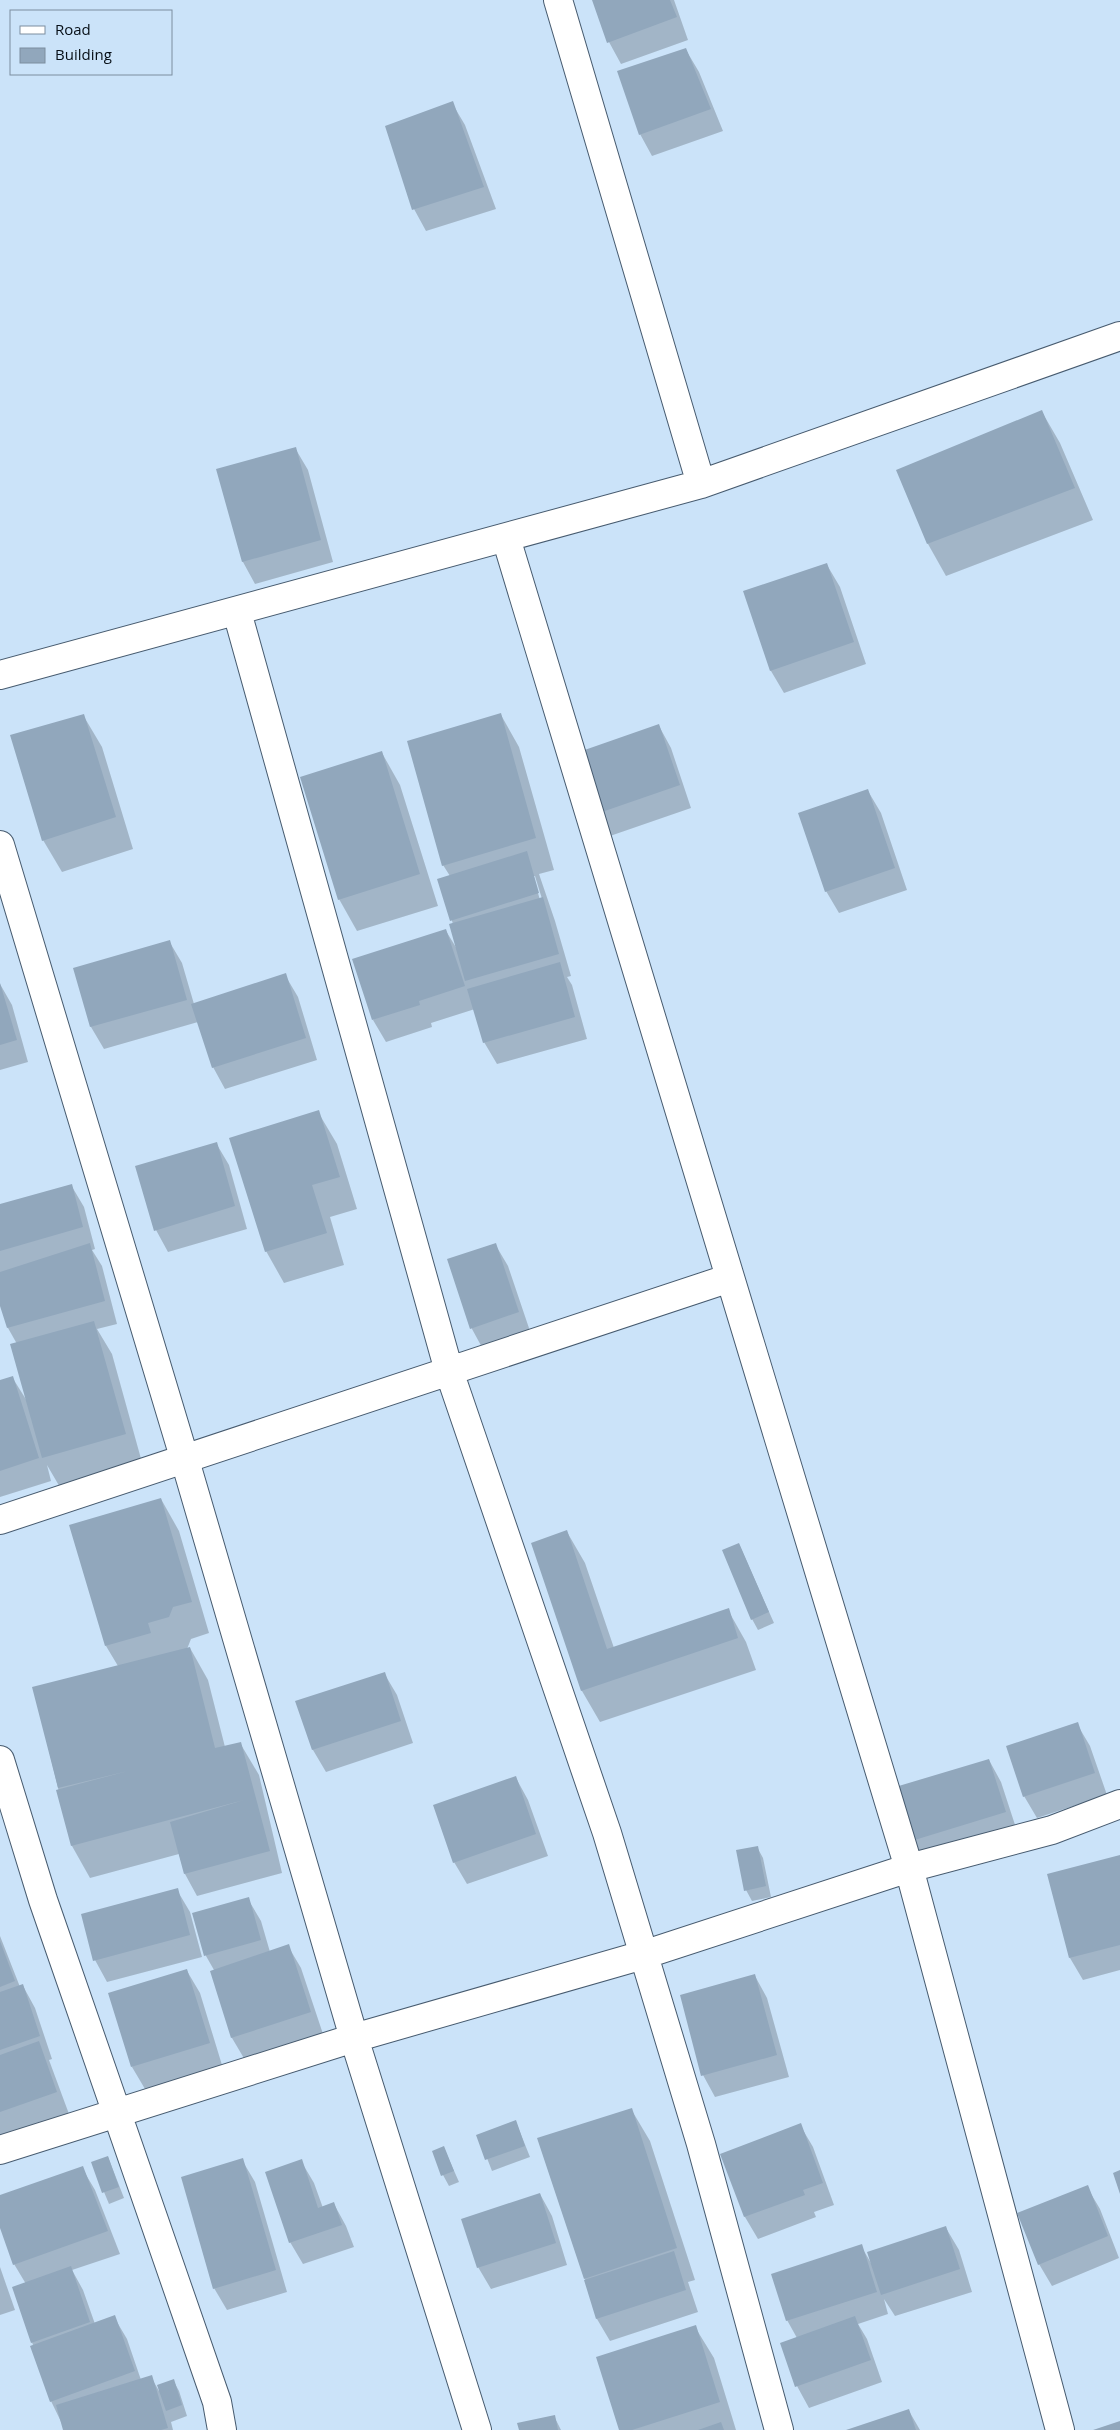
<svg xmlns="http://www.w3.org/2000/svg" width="1120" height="2430" viewBox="0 0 1120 2430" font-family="'Open Sans',sans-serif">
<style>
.shadow{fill:#0003;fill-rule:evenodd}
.building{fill:#91a7bc}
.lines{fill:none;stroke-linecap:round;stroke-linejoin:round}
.minor-casing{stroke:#475b6f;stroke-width:30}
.minor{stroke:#fff;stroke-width:28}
</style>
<rect width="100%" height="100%" fill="#cbe3f9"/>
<path class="shadow" d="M 593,0 L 674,0 L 688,40 L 621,64 L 609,42 Z
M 686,50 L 699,72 L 723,131 L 652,156 L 640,134 Z
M 452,103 L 465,125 L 496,209 L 426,231 L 414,209 Z
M 1042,412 L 1060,443 L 1093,520 L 946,576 L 928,544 L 898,470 Z
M 295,448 L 308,470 L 333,562 L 255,584 L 243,562 L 218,470 Z
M 827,565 L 840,587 L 866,664 L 784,693 L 771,671 L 745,592 Z
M 83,715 L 102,747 L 133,849 L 62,872 L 43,840 Z
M 501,715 L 519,747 L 554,870 L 539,874 L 555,921 L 571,976 L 567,977 L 572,985 L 587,1039 L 497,1064 L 484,1042 L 475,1009 L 431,1023 L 432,1027 L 386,1042 L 373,1020 L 446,931 L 457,949 L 453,924 L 439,880 L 450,876 L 443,865 ZM 533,876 L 535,876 L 542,899 L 540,900 Z
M 659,726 L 671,748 L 691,808 L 610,836 L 577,754 Z
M 382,753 L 400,785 L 438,906 L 357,931 L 339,899 Z
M 868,791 L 881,813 L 907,890 L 839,913 L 826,891 Z
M 169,941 L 182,963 L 194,1004 L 285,975 L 298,997 L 317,1060 L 225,1089 L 213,1067 L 198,1022 L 104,1049 L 91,1027 L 75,969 Z
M 0,984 L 12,1005 L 28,1062 L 0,1070 Z
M 318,1112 L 337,1144 L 357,1209 L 330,1217 L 344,1265 L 284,1283 L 266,1251 Z
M 216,1143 L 229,1165 L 247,1229 L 168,1252 L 156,1230 Z
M 71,1185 L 84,1207 L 95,1249 L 92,1250 L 102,1266 L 117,1324 L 97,1329 L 112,1354 L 143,1466 L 61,1489 L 47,1465 L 51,1481 L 0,1497 L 0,1381 L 12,1377 L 27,1401 L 17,1344 L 8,1328 L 0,1301 L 0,1205 Z
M 495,1244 L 508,1266 L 531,1334 L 484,1351 L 472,1329 L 448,1260 Z
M 161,1499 L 179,1531 L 209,1633 L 191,1639 L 187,1649 L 190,1648 L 208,1680 L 225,1747 L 240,1743 L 259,1775 L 282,1873 L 197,1896 L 185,1874 L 179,1854 L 90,1878 L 72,1846 L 34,1688 L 118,1666 L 106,1646 Z
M 567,1532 L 585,1563 L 614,1648 L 728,1610 L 746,1642 L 756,1670 L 600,1722 L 582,1691 Z
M 739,1544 L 774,1623 L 758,1630 L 752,1619 Z
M 384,1673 L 397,1695 L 413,1743 L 326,1772 L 313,1750 L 297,1702 Z
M 1077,1724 L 1090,1746 L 1107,1795 L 1037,1818 L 1024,1796 Z
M 989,1760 L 1001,1782 L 1018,1834 L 922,1863 L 909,1841 Z
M 516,1778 L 528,1800 L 548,1856 L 467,1884 L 454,1862 Z
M 757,1847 L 763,1858 L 771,1897 L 752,1901 L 746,1890 Z
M 1120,1856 L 1120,1970 L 1083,1980 L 1070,1958 L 1048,1875 Z
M 177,1890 L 190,1912 L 202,1957 L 107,1982 L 95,1960 Z
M 248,1899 L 261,1921 L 270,1952 L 288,1946 L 301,1968 L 323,2034 L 245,2060 L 232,2038 L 214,1970 L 206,1956 L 194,1914 Z
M 0,1936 L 20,1987 L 23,1986 L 35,2008 L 52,2059 L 49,2060 L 69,2114 L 0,2139 Z
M 187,1971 L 200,1993 L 222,2065 L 145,2089 L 132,2067 Z
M 755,1976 L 767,1998 L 789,2077 L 715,2097 L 703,2075 Z
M 631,2109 L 650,2141 L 695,2280 L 688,2282 L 698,2312 L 610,2341 L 597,2319 L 585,2279 Z
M 516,2122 L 530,2157 L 492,2171 L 478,2135 Z
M 800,2125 L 813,2147 L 834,2205 L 814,2212 L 816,2217 L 758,2239 L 745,2217 L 722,2154 Z
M 444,2148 L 459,2182 L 449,2186 L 443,2175 Z
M 108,2157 L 124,2198 L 109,2204 L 92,2163 Z
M 242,2160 L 255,2182 L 287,2292 L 227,2310 L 214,2288 Z
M 301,2161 L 314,2183 L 323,2208 L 334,2204 L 346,2226 L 354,2247 L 303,2264 L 290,2242 Z
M 82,2168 L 95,2190 L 120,2254 L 72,2270 L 83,2290 L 95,2324 L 114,2317 L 127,2339 L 141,2380 L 151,2377 L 159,2391 L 173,2380 L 179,2391 L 187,2416 L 171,2422 L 173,2430 L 65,2430 L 51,2401 L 32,2342 L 26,2284 L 14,2264 L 0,2225 L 0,2197 Z
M 1087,2187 L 1100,2209 L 1119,2258 L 1052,2286 L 1039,2264 Z
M 540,2194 L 552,2216 L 567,2265 L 491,2289 L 478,2267 Z
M 946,2228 L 959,2250 L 972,2292 L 895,2316 L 884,2299 L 888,2314 L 858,2324 L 867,2339 L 882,2382 L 809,2408 L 797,2386 L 797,2338 L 787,2320 L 861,2246 L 871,2263 Z
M 0,2267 L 15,2310 L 0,2315 Z
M 695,2327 L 714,2358 L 736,2430 L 620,2430 Z
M 909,2411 L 920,2430 L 849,2430 Z
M 554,2416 L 561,2430 L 520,2430 Z"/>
<path class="building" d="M 592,0 L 670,0 L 677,17 L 607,43 Z
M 686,48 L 711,109 L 639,135 L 617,71 Z
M 453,101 L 484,187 L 412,210 L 385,126 Z
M 1042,410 L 1075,488 L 927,544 L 896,470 Z
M 296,447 L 321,540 L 242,562 L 216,469 Z
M 827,563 L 854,642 L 770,671 L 743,591 Z
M 501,713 L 536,838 L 442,866 L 407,741 Z
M 84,714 L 116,817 L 42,841 L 10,735 Z
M 659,724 L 680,785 L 596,814 L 576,753 Z
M 382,751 L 420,874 L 338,900 L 300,777 Z
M 868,789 L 895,868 L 825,892 L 798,813 Z
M 527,851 L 539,893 L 450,921 L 437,879 Z
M 543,897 L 559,954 L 465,981 L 449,924 Z
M 446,929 L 465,986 L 419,1001 L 420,1005 L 372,1020 L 352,959 Z
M 170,940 L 187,1000 L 90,1027 L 73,968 Z
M 560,962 L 575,1017 L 483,1043 L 467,989 Z
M 286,973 L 306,1038 L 212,1068 L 191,1004 Z
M 0,983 L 17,1040 L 0,1045 Z
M 319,1110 L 340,1177 L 312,1185 L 327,1233 L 265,1252 L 229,1138 Z
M 217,1142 L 235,1206 L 154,1231 L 135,1166 Z
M 72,1184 L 83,1227 L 0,1251 L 0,1204 Z
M 90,1243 L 105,1301 L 7,1328 L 0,1306 L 0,1272 Z
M 496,1243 L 519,1312 L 470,1329 L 447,1259 Z
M 94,1321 L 126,1434 L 42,1458 L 10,1344 Z
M 13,1376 L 39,1458 L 0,1471 L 0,1380 Z
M 161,1498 L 192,1602 L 173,1607 L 169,1617 L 148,1623 L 151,1633 L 105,1646 L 69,1525 Z
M 567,1530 L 607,1649 L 729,1608 L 738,1638 L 581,1691 L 531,1543 Z
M 739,1543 L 769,1612 L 751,1620 L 722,1550 Z
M 190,1647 L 215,1748 L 241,1742 L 270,1851 L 184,1874 L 170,1822 L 244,1800 L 71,1846 L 56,1790 L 128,1771 L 58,1788 L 32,1687 Z
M 385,1672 L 401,1721 L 312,1750 L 295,1701 Z
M 1078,1722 L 1095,1773 L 1023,1797 L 1006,1746 Z
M 989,1759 L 1006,1812 L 908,1842 L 892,1788 Z
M 516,1776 L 536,1834 L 453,1863 L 433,1805 Z
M 758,1846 L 766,1886 L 744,1891 L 736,1850 Z
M 1120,1855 L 1120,1945 L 1069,1958 L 1047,1874 Z
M 178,1888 L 190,1935 L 93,1961 L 81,1914 Z
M 249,1897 L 261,1940 L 204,1956 L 192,1913 Z
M 0,1941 L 15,1981 L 0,1987 Z
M 289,1944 L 311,2012 L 231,2038 L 210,1971 Z
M 187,1969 L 210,2043 L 131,2067 L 108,1993 Z
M 755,1974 L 777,2055 L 701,2076 L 680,1995 Z
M 23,1984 L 40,2036 L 0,2050 L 0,1992 Z
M 39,2041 L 57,2092 L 0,2112 L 0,2055 Z
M 632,2108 L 677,2248 L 584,2279 L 537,2138 Z
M 516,2120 L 525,2146 L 485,2160 L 476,2135 Z
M 801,2123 L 823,2183 L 803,2190 L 805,2195 L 744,2217 L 720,2154 Z
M 444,2146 L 454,2171 L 441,2176 L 432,2151 Z
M 108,2156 L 119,2187 L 102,2193 L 91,2162 Z
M 243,2158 L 276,2270 L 213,2289 L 181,2177 Z
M 302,2159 L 318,2208 L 334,2202 L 342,2225 L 289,2243 L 265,2172 Z
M 83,2166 L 108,2231 L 13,2265 L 0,2228 L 0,2195 Z
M 1120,2170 L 1120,2194 L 1113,2173 Z
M 1088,2185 L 1108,2236 L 1038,2265 L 1017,2213 Z
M 540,2193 L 556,2243 L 477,2268 L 461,2219 Z
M 946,2226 L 960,2269 L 881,2295 L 867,2252 Z
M 862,2244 L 877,2292 L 786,2321 L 771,2274 Z
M 674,2251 L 686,2290 L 596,2319 L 584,2280 Z
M 71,2266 L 90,2322 L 31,2343 L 12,2287 Z
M 115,2315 L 135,2371 L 50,2402 L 30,2346 Z
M 855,2316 L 871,2360 L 795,2387 L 780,2343 Z
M 696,2325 L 720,2402 L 632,2430 L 619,2430 L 596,2357 Z
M 152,2375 L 168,2428 L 161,2430 L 63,2430 L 56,2405 Z
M 174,2379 L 182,2405 L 166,2411 L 157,2385 Z
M 909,2409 L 916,2430 L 846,2430 Z
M 555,2415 L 558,2430 L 519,2430 L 517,2423 Z
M 1120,2421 L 1120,2430 L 1093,2430 Z
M 721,2422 L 724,2430 L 698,2430 Z"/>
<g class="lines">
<g class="minor-casing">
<path id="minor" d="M 558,0 L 701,484
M 506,538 L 909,1868 L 1060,2430
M 237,612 L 449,1371 L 607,1833 L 701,2144 L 779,2430
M 0,675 L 701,484 L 1120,336
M 0,845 L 184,1457 L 354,2038 L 477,2430
M 0,1520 L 730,1278
M 0,1760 L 43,1900 L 217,2402 L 222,2430
M 0,2150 L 354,2038 L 643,1955 L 909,1868 L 1052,1830 L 1120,1804"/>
</g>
<use href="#minor" class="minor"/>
</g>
<rect x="10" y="10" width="162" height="65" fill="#cbe3f9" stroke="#7d8e9f"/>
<rect x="20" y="26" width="25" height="8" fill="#ffffff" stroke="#7d8e9f"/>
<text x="55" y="35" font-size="15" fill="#070f17">Road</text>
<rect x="20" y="48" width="25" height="15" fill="#91a7bc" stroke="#7d8e9f"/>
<text x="55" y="60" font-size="15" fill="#070f17">Building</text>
</svg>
